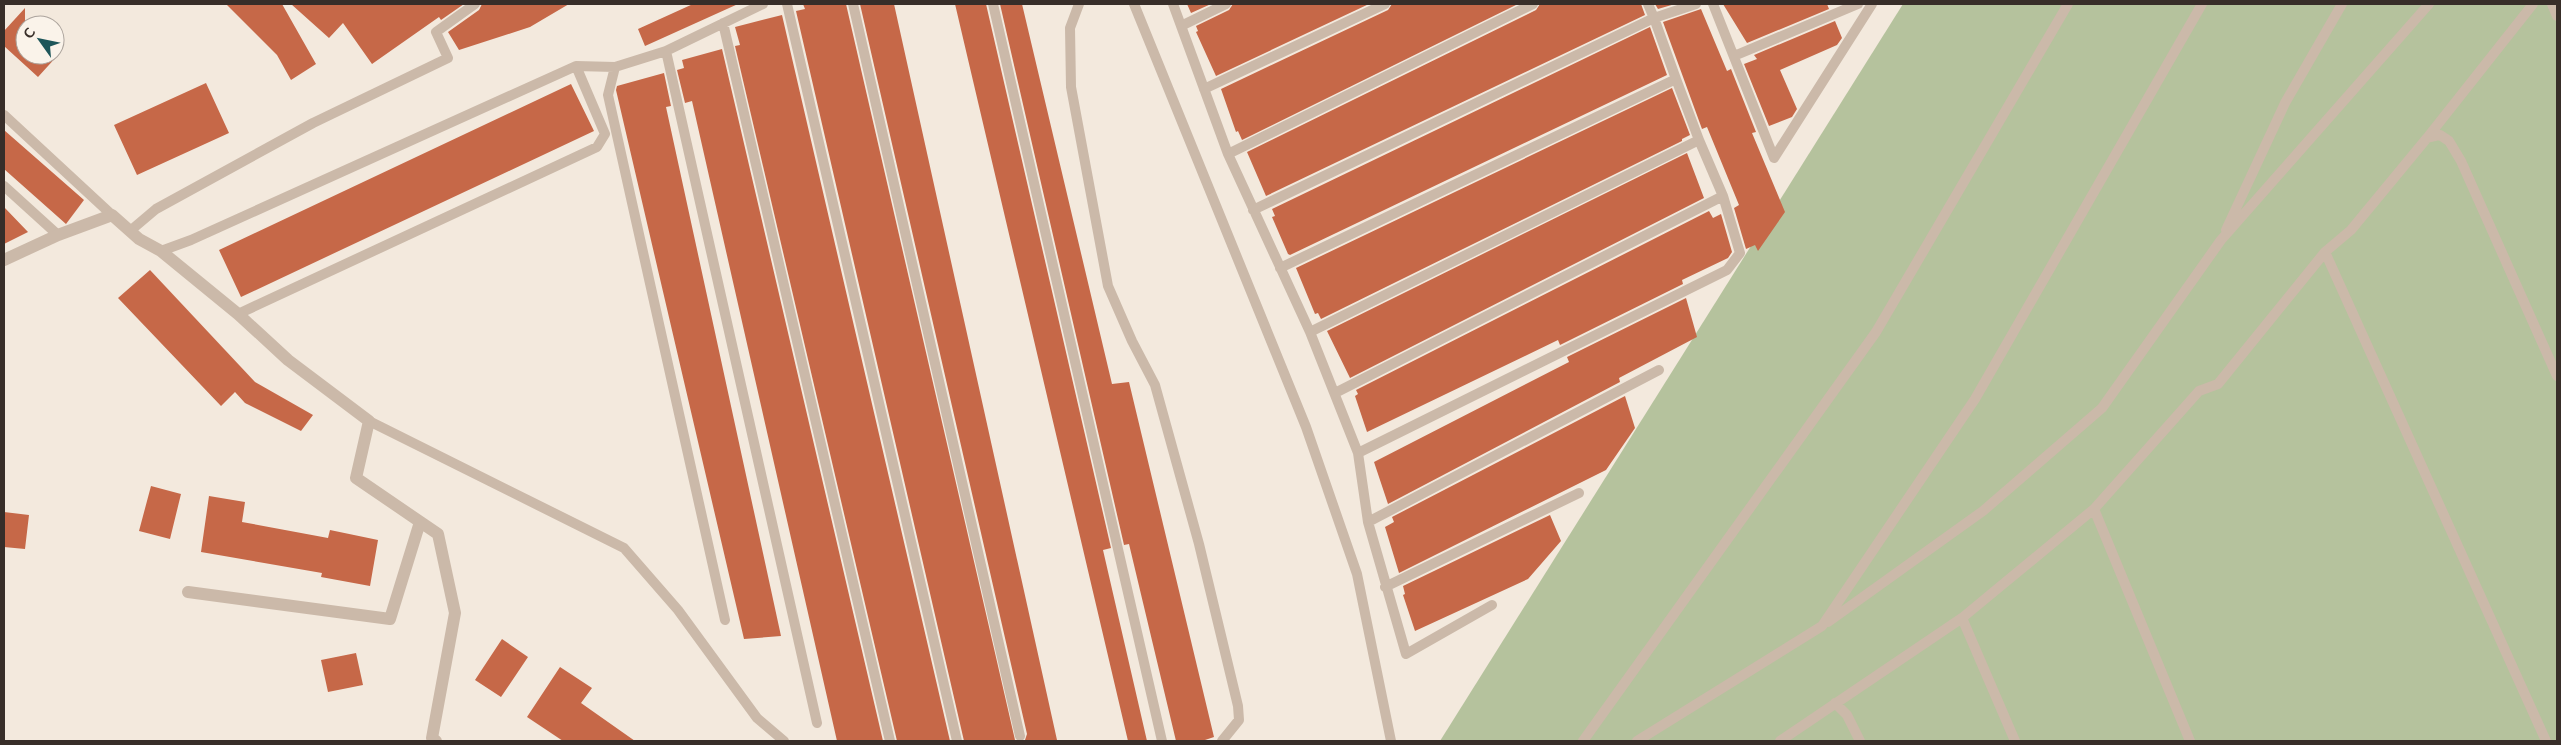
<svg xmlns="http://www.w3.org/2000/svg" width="2561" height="745" viewBox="0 0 2561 745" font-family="'Nunito Sans',sans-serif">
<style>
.green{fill:#b5c29d}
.building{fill:#c66848}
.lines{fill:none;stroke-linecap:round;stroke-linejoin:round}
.service{stroke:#cbb9a9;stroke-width:10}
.minor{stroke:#cbb9a9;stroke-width:12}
</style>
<rect width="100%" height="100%" fill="#f3e9dd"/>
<path class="green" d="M 1903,4 L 2557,4 L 2557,741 L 1440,741 Z"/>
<path class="building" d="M 226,4 L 282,4 L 316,64 L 291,80 L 277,55 Z
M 291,4 L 464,4 L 441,20 L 439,17 L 372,64 L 343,23 L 329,38 Z
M 482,4 L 569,4 L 530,27 L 459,50 L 448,32 L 479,10 Z
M 693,4 L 738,4 L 645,46 L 638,29 Z
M 803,4 L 846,4 L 1015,740 L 1012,741 L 964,741 L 796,11 L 805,9 Z
M 860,4 L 894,4 L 1057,740 L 1025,740 L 1027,734 Z
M 955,4 L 986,4 L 1111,548 L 1103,550 L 1147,741 L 1128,741 Z
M 1000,4 L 1022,4 L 1112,384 L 1129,382 L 1214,737 L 1202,741 L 1176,741 L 1129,544 L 1124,545 Z
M 1187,4 L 1211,4 L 1191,13 Z
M 1233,4 L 1369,4 L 1216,76 L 1196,32 L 1198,31 L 1196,26 L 1229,10 Z
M 1392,4 L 1518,4 L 1242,140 L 1238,131 L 1236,132 L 1221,89 L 1388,10 Z
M 1540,4 L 1641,4 L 1645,15 L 1266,196 L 1247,152 L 1536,10 Z
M 1655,4 L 1675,4 L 1658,9 Z
M 1723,4 L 1827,4 L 1829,9 L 1747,43 Z
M 25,8 L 25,55 L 58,55 L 38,77 L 4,46 L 4,31 Z
M 1701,9 L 1727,71 L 1731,69 L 1756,132 L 1752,133 L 1785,212 L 1758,251 L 1755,245 L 1746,249 L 1734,208 L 1739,205 L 1707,127 L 1702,129 L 1663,22 Z
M 782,15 L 950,741 L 897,741 L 735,46 L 740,45 L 735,27 Z
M 1835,21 L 1842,38 L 1837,45 L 1780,70 L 1797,109 L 1792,117 L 1769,126 L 1744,64 L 1757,59 L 1754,55 Z
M 1650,27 L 1667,75 L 1290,255 L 1288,254 L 1272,217 L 1275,216 L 1272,209 Z
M 722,49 L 883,741 L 837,741 L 692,101 L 685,103 L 677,70 L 684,68 L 682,60 Z
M 664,73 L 671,106 L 666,107 L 781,636 L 744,639 L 616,90 L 617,86 Z
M 206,83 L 229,133 L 137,175 L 114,125 Z
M 571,84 L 594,131 L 241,297 L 219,250 Z
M 1672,88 L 1690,135 L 1682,139 L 1682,141 L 1321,319 L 1318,313 L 1315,314 L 1296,268 Z
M 4,130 L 84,200 L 66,224 L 4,169 Z
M 1687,153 L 1704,198 L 1350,378 L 1327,331 Z
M 4,207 L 28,232 L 4,244 Z
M 1709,211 L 1713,218 L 1721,214 L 1732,252 L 1728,258 L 1682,280 L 1683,284 L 1560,345 L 1558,340 L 1367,432 L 1355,396 L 1358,394 L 1356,390 Z
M 150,270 L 255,382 L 313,415 L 301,431 L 245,403 L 235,392 L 221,406 L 118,298 Z
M 1686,298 L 1697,337 L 1619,378 L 1620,382 L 1388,504 L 1374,462 L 1569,362 L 1567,357 Z
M 1625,396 L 1635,428 L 1606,470 L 1399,573 L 1385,527 L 1394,522 L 1392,517 Z
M 151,486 L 181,494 L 170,539 L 139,531 Z
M 209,496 L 245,502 L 242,522 L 328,538 L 330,530 L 378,540 L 370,586 L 321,577 L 322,573 L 201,552 Z
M 4,512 L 29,515 L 25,549 L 4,547 Z
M 1550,515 L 1561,541 L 1528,579 L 1415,631 L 1403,595 L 1405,594 L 1403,586 Z
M 502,639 L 528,657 L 501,697 L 475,680 Z
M 356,653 L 363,685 L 328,692 L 321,660 Z
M 560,667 L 592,688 L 581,703 L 635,741 L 563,741 L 527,717 Z"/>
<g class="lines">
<path class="service" d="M 787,4 L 957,741
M 853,4 L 1020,736
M 993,4 L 1162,741
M 1079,4 L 1070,28 L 1071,87 L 1108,286 L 1132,341 L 1155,385 L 1199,544 L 1238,706 L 1239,720 L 1222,741
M 1134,4 L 1306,427 L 1357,574 L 1391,741
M 1173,4 L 1228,154 L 1310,332 L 1358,453 L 1368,522 L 1406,654 L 1492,605
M 1648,4 L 1654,18 L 1696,4
M 1713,4 L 1774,158 L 1872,4
M 2552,4 L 2557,16
M 723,23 L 890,741
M 1181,26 L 1226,4
M 666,51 L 817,723
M 1734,56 L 1858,4
M 615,67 L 608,95 L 725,620
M 1204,89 L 1385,4
M 4,115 L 112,215
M 2427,138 L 2533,4
M 1228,154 L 1533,4
M 4,186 L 58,235
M 1253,210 L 1654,18 L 1676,79
M 2226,230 L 2285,103 L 2342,4
M 130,231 L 156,209 L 313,123 L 448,58 L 436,32 L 475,4
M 161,251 L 191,240 L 576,66 L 615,67 L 666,51 L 763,4
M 1280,268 L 1676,79 L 1699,140
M 238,314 L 597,147 L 605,134 L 576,66
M 1310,332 L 1699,140 L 1723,196
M 1335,393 L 1723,196 L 1740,253 L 1727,270 L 1358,453
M 369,421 L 624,548 L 678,610 L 757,718 L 784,741
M 2094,509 L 2190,741
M 1368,522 L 1659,370
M 1385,587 L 1579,493
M 1962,618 L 2015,741
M 1828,622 L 1983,511 L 2102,408 L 2221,240 L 2429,4
M 1835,703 L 1847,715 L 1860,741
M 1583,741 L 1876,332 L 2068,4
M 1637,741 L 1822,626 L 1975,399 L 2202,4
M 1780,741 L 1962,618 L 2094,509 L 2199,391 L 2218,384 L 2325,252
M 2546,741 L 2325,252 L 2351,230 L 2427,138 L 2440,135 L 2449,141 L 2461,161 L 2557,376"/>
<path class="minor" d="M 4,260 L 58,235 L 112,215 L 139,239 L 161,251 L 238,314 L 288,360 L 369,421 L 356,478 L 438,534 L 455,613 L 432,738 L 436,741
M 188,592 L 390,619 L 420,522"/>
</g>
<rect width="2561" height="745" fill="none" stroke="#382e29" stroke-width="10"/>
<g transform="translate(40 40) rotate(303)"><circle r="24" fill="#faf3ea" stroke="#aca49d"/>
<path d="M0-4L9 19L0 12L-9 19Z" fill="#1e565a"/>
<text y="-8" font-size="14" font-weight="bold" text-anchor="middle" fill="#382e29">С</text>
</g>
</svg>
